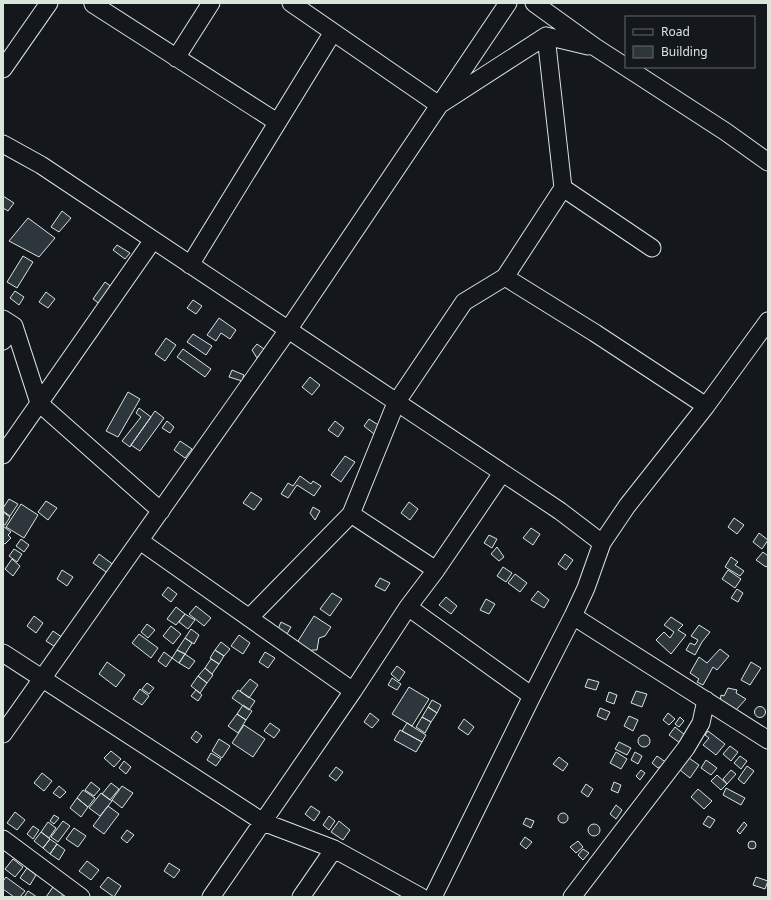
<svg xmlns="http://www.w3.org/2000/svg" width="771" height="900" viewBox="0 0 771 900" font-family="'Noto Sans',sans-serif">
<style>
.building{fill:#2c363c;stroke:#d8e6dc}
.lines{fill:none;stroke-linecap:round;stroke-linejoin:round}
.minor-casing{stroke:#d8e6dc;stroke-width:19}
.minor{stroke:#14181c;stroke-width:17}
</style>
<rect width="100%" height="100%" fill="#14181c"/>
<path class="building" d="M 3,196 L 14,203 L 8,211 L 3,208 Z
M 62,211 L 71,218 L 59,232 L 51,227 Z
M 28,218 L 55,238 L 39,257 L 9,241 Z
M 117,245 L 130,253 L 125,259 L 113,250 Z
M 23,256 L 33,262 L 17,288 L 7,282 Z
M 105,282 L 113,288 L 101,305 L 93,299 Z
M 15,291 L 24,297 L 19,305 L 10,298 Z
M 46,292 L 55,299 L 48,308 L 39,302 Z
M 193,300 L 202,306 L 196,314 L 187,308 Z
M 219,318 L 236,330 L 230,339 L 221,333 L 216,341 L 207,335 Z
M 193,334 L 212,346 L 206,355 L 187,342 Z
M 166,338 L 176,345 L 165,361 L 155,354 Z
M 257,344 L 264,349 L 257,358 L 252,350 Z
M 183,349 L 211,369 L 205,377 L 177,357 Z
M 232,370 L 244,375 L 242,381 L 229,377 Z
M 310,377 L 320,385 L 312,395 L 302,387 Z
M 128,392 L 140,399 L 118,437 L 106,431 Z
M 139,408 L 151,417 L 131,445 L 130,447 L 122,441 L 141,417 L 136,413 Z
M 155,411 L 164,418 L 140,451 L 131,445 Z
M 369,419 L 380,426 L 374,434 L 364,426 Z
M 167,421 L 174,427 L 170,433 L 162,428 Z
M 335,421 L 344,428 L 338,437 L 328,430 Z
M 180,441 L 192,449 L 185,458 L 174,450 Z
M 345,456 L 355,462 L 341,482 L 331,475 Z
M 300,476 L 311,484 L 313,481 L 321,486 L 314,496 L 297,485 L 288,498 L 281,494 L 288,483 L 293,486 Z
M 251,492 L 262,499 L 254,510 L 243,503 Z
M 9,499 L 18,504 L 10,516 L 3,511 L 3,508 Z
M 46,501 L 57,508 L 48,520 L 38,512 Z
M 409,502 L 418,509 L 410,520 L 401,513 Z
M 21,504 L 38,515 L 24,538 L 6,527 Z
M 313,507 L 320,511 L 315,520 L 310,513 Z
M 3,512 L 10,517 L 5,525 L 3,524 Z
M 734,518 L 744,525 L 737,534 L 728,527 Z
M 3,526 L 11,532 L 8,535 L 11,538 L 5,544 L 3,543 Z
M 531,528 L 540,534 L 533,545 L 523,538 Z
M 759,533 L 768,540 L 762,549 L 753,542 Z
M 489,535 L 497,539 L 492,548 L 484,543 Z
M 21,539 L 29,545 L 24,552 L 16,546 Z
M 497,547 L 504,557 L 499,561 L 491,554 Z
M 14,549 L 22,554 L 17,562 L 9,556 Z
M 763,552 L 768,556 L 768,565 L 766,567 L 756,560 Z
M 99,554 L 115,566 L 109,574 L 93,563 Z
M 565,554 L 573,560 L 566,570 L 558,564 Z
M 731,557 L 738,562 L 735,565 L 744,571 L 740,576 L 725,567 Z
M 12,559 L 20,566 L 13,576 L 5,569 Z
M 503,567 L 512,573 L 506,582 L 497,576 Z
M 62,570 L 73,577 L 67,586 L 57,579 Z
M 728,570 L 741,579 L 735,588 L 722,579 Z
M 515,574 L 527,583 L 520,592 L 508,583 Z
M 380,578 L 390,583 L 385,591 L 375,586 Z
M 168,587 L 177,594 L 171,602 L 162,595 Z
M 737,589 L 743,593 L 738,602 L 731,598 Z
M 538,591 L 549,600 L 544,608 L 531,600 Z
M 332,593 L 342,599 L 330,616 L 320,609 Z
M 446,597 L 457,606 L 451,614 L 439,605 Z
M 486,599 L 495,604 L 489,614 L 480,610 Z
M 196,606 L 211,618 L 204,626 L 189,614 Z
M 176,607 L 185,614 L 176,625 L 167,619 Z
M 185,614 L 195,620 L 188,629 L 179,622 Z
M 34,616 L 43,623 L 36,633 L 27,626 Z
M 314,616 L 331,627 L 325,636 L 319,638 L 317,650 L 312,650 L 309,652 L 298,641 Z
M 671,617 L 683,625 L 678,630 L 686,635 L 671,654 L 656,640 L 664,632 L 670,638 L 674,632 L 664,625 Z
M 281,622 L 291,627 L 287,634 L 278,629 Z
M 147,624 L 155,630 L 148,638 L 141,632 Z
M 699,625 L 710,632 L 702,642 L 695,655 L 686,650 L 690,643 L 695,645 L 698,640 L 691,636 Z
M 171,626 L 181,634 L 173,644 L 163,636 Z
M 191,629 L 199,635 L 194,644 L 185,638 Z
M 53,631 L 66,640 L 60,650 L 46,641 Z
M 139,634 L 158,648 L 151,658 L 132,643 Z
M 239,635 L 250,643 L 243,654 L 231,646 Z
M 185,638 L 192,643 L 185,654 L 177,650 Z
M 221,642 L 230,649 L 224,656 L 215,650 Z
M 720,649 L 729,656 L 717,670 L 713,667 L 703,685 L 697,682 L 699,679 L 690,673 L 699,657 L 707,663 Z
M 177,650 L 185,654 L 179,663 L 172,658 Z
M 215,650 L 224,656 L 219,664 L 210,658 Z
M 164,652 L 172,658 L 166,667 L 158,661 Z
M 265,652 L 275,658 L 268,668 L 259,662 Z
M 185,654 L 195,661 L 189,669 L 179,663 Z
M 211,659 L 219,664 L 212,674 L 205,668 Z
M 107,662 L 125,675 L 116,687 L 99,674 Z
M 751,662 L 761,668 L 750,685 L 741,680 Z
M 397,666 L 405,672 L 399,681 L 391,674 Z
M 205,668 L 213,675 L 207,683 L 198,676 Z
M 198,676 L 207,683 L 200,693 L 191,686 Z
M 392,678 L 401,684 L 397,690 L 388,685 Z
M 250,679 L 258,685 L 249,698 L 240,691 Z
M 588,679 L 599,682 L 596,690 L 585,687 Z
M 147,683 L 154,688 L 149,694 L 142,689 Z
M 409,687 L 429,699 L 412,726 L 392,714 Z
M 728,688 L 737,690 L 736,693 L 746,699 L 736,710 L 727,704 L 720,702 L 721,695 L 724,696 Z
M 140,689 L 149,696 L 142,705 L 133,699 Z
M 196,690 L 202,695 L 198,701 L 191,696 Z
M 238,690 L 255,701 L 249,710 L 232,698 Z
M 636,691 L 647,694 L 642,707 L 631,703 Z
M 609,692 L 617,695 L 614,704 L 606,701 Z
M 432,700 L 441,705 L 437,713 L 428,707 Z
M 243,705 L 252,711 L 246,720 L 237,714 Z
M754.5 712a5.5 5.5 0 1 1 11 0a5.5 5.5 0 1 1-11 0Z
M 428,707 L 437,713 L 431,722 L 422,717 Z
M 600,708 L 610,712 L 606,720 L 597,716 Z
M 370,713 L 379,720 L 372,728 L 364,722 Z
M 668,713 L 675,719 L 669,725 L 663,720 Z
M 237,714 L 246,720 L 238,733 L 228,726 Z
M 629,716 L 638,720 L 633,731 L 624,726 Z
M 422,717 L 431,722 L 425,733 L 416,727 Z
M 680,717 L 684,721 L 679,727 L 675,724 Z
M 464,719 L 474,727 L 468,735 L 458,728 Z
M 270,723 L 280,730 L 274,738 L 264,731 Z
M 407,723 L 426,735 L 422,742 L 402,731 Z
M 244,725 L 265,739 L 253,757 L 232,743 Z
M 675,727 L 685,735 L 680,743 L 669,735 Z
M 400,730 L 422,742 L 416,752 L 394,740 Z
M 196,731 L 202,736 L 197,743 L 191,738 Z
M 708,731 L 725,744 L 716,755 L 703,745 L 709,738 L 705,735 Z
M638 741a6 6 0 1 1 12 0a6 6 0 1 1-12 0Z
M 219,739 L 230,746 L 222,758 L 212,751 Z
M 619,742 L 631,748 L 627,755 L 615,749 Z
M 730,746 L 738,752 L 731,761 L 723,754 Z
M 111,751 L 121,759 L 114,767 L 104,758 Z
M 616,752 L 627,759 L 621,769 L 610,763 Z
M 635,752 L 642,756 L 638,764 L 631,760 Z
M 211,753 L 221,759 L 216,766 L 207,760 Z
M 657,756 L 667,763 L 658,768 L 652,763 Z
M 740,756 L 747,761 L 741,769 L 734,763 Z
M 559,757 L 568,764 L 563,771 L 553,764 Z
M 689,758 L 699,765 L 690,778 L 680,770 Z
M 706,760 L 717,768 L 711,775 L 701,768 Z
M 124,761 L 131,767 L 126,774 L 119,768 Z
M 747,766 L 754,771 L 744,784 L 738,779 Z
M 336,767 L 343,772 L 336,781 L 329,776 Z
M 641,770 L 645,773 L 640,780 L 636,776 Z
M 731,770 L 736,774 L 727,784 L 723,779 Z
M 42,773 L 52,781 L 44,791 L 34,783 Z
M 717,775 L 727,784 L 721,790 L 711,781 Z
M 91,782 L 100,789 L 94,796 L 85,790 Z
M 614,782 L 621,785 L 618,793 L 611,790 Z
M 111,783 L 119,789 L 110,800 L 102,794 Z
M 586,784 L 593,789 L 588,797 L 581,792 Z
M 59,786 L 66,792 L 60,798 L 53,793 Z
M 122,786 L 133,793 L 122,808 L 112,800 Z
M 726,788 L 745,798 L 741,805 L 723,795 Z
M 698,789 L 712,801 L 704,809 L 691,797 Z
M 83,790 L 95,798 L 88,807 L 77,798 Z
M 101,793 L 112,801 L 100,816 L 89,808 Z
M 77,798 L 88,807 L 81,817 L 70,808 Z
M 616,805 L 622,810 L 616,819 L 610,814 Z
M 108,806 L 119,814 L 104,834 L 93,826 Z
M 311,806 L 320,812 L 314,821 L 305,814 Z
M 15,812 L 25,820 L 17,830 L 7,823 Z
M558 818a5 5 0 1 1 10 0a5 5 0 1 1-10 0Z
M 54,815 L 59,818 L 54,824 L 50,821 Z
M 329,816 L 335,821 L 329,830 L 323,825 Z
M 708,816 L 715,820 L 710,828 L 703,824 Z
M 526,818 L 534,821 L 531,828 L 523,824 Z
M 63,821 L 70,826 L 58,842 L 51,837 Z
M 339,821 L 350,830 L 343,840 L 331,832 Z
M 48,822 L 56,828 L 49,838 L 41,832 Z
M 744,822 L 747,825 L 740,834 L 737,831 Z
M588 830a6 6 0 1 1 12 0a6 6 0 1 1-12 0Z
M 33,826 L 39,830 L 33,839 L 27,834 Z
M 74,828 L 86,836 L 78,847 L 66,839 Z
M 127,830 L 134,835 L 127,843 L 121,838 Z
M 41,832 L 50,839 L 43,848 L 34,841 Z
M 525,837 L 532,842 L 526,849 L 520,844 Z
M 50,839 L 57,844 L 50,854 L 43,848 Z
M748 845a4 4 0 1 1 8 0a4 4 0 1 1-8 0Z
M 578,841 L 583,847 L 576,853 L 570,847 Z
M 57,844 L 65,850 L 59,860 L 50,854 Z
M 583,849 L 589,853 L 583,860 L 578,855 Z
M 13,859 L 23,867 L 15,877 L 5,869 Z
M 87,861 L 99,870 L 91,880 L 79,871 Z
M 169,863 L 180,870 L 174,878 L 164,871 Z
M 27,868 L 36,875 L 30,885 L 20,878 Z
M 6,877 L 25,891 L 20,897 L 14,897 L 3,889 L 3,881 Z
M 108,877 L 121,886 L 114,897 L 100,887 Z
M 756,877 L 768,881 L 765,889 L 753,885 Z
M 53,887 L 63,894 L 61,897 L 46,897 Z
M 28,891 L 37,897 L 24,897 Z"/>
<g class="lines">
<g class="minor-casing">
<path id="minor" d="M 291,3 L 439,105 L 546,36 L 563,188 L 652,248
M 534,3 L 595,47 L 726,132 L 768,162
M 93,4 L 277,122
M 546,36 L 588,46
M 176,58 L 211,3
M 3,69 L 49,3
M 3,144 L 41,165 L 560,511 L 602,543 L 627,506 L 706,406 L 768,321
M 190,265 L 333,32
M 505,277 L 595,333 L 706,406
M 3,319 L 14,326 L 39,403 L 161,511
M 3,341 L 14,326
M 3,455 L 153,240
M 351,514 L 436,570
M 140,541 L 353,691
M 408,607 L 532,696
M 573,616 L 768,740
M 249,618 L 351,514 L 396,403 L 464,302 L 505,277 L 563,188
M 3,653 L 263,822 L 334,849 L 421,897
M 3,734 L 288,330 L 508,3
M 3,839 L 81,897
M 211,897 L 353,691 L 408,607 L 436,570 L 502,473
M 301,897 L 334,849
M 433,897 L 532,696 L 573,616 L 586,588 L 602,543
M 572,897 L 686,748 L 701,723 L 706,700"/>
</g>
<use href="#minor" class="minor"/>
</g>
<rect width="771" height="900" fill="none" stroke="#d8e6dc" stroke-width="8"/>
<rect x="625" y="16" width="130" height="52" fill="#14181c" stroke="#626a69"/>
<rect x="633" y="29" width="20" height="6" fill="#14181c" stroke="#626a69"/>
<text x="661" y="36" font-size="12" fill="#d8e6dc">Road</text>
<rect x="633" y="46" width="20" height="12" fill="#2c363c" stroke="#626a69"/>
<text x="661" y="56" font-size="12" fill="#d8e6dc">Building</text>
</svg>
